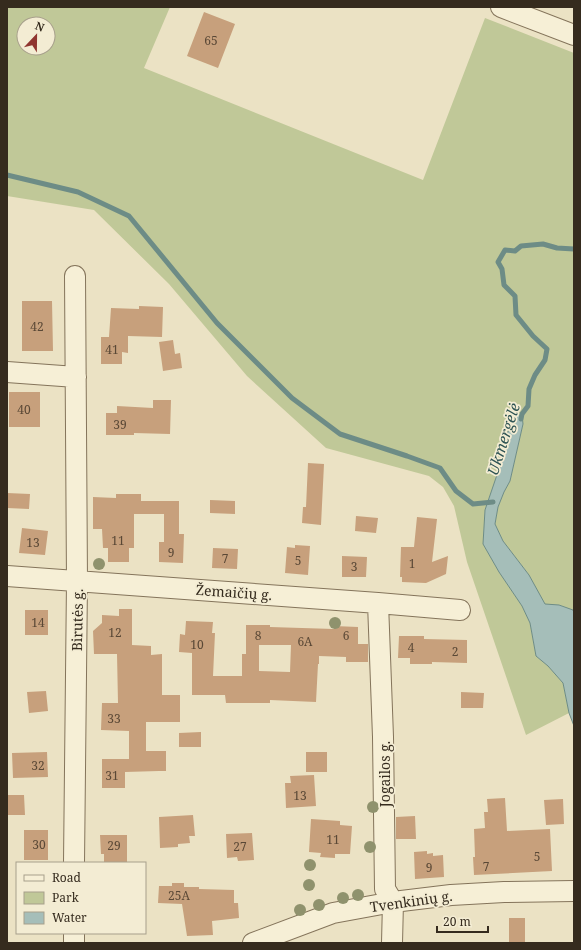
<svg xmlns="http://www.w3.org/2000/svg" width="581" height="950" viewBox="0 0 581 950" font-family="'Noto Serif',serif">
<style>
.green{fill:#c0c898;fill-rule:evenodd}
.water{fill:#a5beb9;stroke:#6d8c86}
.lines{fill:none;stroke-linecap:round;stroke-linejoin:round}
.stream{stroke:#6d8c86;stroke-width:5}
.building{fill:#c7a07c;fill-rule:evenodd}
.minor-casing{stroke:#84745b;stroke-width:22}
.minor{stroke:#f6efd6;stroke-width:20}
.tree{fill:#8f926d}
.labels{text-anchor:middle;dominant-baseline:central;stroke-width:3.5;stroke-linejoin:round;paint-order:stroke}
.number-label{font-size:12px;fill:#5a4836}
.street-label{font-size:14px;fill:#352b1e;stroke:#f3ecd3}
.water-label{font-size:15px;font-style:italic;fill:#2f5454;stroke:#f3ecd3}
</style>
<rect width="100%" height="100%" fill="#ebe2c4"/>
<path class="green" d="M 7,7 L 170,7 L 144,68 L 423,180 L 485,18 L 574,53 L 574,612 L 573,610 L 559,605 L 545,605 L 529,575 L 503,541 L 495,524 L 498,507 L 504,492 L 510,481 L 523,424 L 507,434 L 501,463 L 485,510 L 483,544 L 499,572 L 522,606 L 530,623 L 536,656 L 548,666 L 563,683 L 569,713 L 526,735 L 467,562 L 454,506 L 443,487 L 429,476 L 326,448 L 247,376 L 169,284 L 94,210 L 7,196 ZM 24,24 L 48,24 L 48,48 L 24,48 Z"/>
<path class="water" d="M 522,414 L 523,424 L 510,481 L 504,492 L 498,507 L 495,524 L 503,541 L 529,575 L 545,604 L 559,605 L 573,610 L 574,612 L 574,726 L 569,713 L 563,683 L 548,666 L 536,656 L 530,623 L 522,606 L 499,572 L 483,544 L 485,510 L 501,463 L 507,434 L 514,417 Z"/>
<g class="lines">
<path class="stream" d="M 7,175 L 78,192 L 129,216 L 217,323 L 292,398 L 340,434 L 407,456 L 440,468 L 456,491 L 473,504 L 493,502
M 521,419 L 522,414 L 528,406 L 529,389 L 535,375 L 545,360 L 547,349 L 533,336 L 516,315 L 515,296 L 504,285 L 502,269 L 498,262 L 505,250 L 515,251 L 521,246 L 543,244 L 557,248 L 574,249"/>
</g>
<path class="building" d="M 204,12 L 235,24 L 218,68 L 187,56 Z
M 22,301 L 52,301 L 53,351 L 22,351 Z
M 139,306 L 163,307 L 162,337 L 128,336 L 128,353 L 122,352 L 122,364 L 101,364 L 101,337 L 109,337 L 111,308 L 139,309 Z
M 173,340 L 175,354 L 180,353 L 182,368 L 163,371 L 159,342 Z
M 9,392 L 40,392 L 40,427 L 9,427 Z
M 153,400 L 171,400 L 170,434 L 134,433 L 134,435 L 106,435 L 106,413 L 117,413 L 117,406 L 153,408 Z
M 308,463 L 324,464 L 321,525 L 302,523 L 303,507 L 306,507 Z
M 7,493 L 30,494 L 29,509 L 7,508 Z
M 116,494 L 141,494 L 141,501 L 179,501 L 179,534 L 184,534 L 183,563 L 159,562 L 159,542 L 164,542 L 164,514 L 134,514 L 134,548 L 129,548 L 129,562 L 108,562 L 108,548 L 103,548 L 102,529 L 93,529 L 93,497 L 116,498 Z
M 210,500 L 235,501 L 235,514 L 210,513 Z
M 356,516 L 378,518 L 376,533 L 355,531 Z
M 417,517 L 437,519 L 432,562 L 448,556 L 446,574 L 426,583 L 402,582 L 402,577 L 400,577 L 401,547 L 414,547 Z
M 22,528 L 48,531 L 45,555 L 19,553 Z
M 295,545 L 310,546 L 308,575 L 285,573 L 287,547 L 295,548 Z
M 213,548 L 238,549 L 237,569 L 212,568 Z
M 342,556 L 367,557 L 366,577 L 342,577 Z
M 119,609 L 132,609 L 132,645 L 151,646 L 151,655 L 162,654 L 162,695 L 180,695 L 180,722 L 146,722 L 146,751 L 166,751 L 166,771 L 159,771 L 125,772 L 125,788 L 102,788 L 102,759 L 129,759 L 129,731 L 101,730 L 102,703 L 118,703 L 117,654 L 94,654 L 93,631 L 102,623 L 102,615 L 119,616 Z
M 25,610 L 48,610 L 48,635 L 25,635 Z
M 186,621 L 213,622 L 212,633 L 215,633 L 213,676 L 242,676 L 242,654 L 246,654 L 246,625 L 270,625 L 270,627 L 334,629 L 334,626 L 358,627 L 358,644 L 368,644 L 368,662 L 346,662 L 346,657 L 319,656 L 319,664 L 318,664 L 316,702 L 270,700 L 270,703 L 226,703 L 225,695 L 192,695 L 192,653 L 179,652 L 180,634 L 185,635 ZM 259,645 L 291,645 L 290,672 L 259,671 Z
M 399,636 L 424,636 L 424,639 L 467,640 L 467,663 L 432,662 L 432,664 L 410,664 L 410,658 L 398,658 Z
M 46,691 L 48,711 L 29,713 L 27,692 Z
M 461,692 L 484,693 L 483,708 L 461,708 Z
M 201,732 L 201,747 L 179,747 L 179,733 Z
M 47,752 L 48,777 L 13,778 L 12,753 Z
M 306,752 L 327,752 L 327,772 L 306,772 Z
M 314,775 L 316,806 L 286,808 L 285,783 L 291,783 L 290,776 Z
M 7,795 L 24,795 L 25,815 L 7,815 Z
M 505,798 L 507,831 L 550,829 L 552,871 L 474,875 L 473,857 L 475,857 L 474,829 L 485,828 L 484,812 L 488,812 L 487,799 Z
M 563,799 L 564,824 L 546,825 L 544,800 Z
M 193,815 L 195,836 L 189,836 L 190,843 L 178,844 L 178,847 L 160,848 L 159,817 Z
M 415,816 L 416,839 L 396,839 L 396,817 Z
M 311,819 L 340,821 L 340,825 L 352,826 L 350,854 L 335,854 L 335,858 L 320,857 L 321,853 L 309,852 Z
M 24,830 L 48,830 L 48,860 L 24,860 Z
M 252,833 L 254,860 L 238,861 L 237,857 L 227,858 L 226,834 Z
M 100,835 L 127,835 L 127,863 L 104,863 L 104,854 L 101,854 Z
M 427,851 L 427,854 L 433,853 L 433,856 L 443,855 L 444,877 L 415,879 L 414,852 Z
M 172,883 L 184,883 L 184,887 L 199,887 L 199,889 L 234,890 L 234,903 L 238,903 L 239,918 L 212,921 L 213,935 L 187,936 L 182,904 L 158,903 L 159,886 L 172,886 Z
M 509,918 L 525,918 L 525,943 L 509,943 Z"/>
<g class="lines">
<g class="minor-casing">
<path id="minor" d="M 501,7 L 574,35
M 7,372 L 76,377
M 7,576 L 378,603 L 460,610
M 378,603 L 383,737 L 385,889 L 393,902 L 392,943
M 74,863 L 77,581 L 75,276
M 74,943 L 74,933
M 253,943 L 333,913 L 393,902 L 451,895 L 504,892 L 574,891"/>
</g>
<use href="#minor" class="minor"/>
</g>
<g class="tree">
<circle cx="99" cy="564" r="6"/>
<circle cx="335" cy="623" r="6"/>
<circle cx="373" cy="807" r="6"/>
<circle cx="370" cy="847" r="6"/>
<circle cx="310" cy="865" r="6"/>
<circle cx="309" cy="885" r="6"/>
<circle cx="358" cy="895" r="6"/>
<circle cx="343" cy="898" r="6"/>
<circle cx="319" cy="905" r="6"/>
<circle cx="300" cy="910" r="6"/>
</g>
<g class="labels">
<g class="number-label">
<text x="211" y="40">65</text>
<text x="37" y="326">42</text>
<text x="112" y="349">41</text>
<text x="24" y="409">40</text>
<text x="120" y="424">39</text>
<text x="118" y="540">11</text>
<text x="33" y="542">13</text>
<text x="171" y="552">9</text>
<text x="225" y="558">7</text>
<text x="298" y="560">5</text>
<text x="412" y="563">1</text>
<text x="354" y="566">3</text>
<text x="38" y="622">14</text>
<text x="115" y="632">12</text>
<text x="258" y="635">8</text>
<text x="346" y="635">6</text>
<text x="305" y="641">6A</text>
<text x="197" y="644">10</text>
<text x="411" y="647">4</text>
<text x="455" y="651">2</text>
<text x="114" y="718">33</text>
<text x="38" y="765">32</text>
<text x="112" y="775">31</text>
<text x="300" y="795">13</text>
<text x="333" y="839">11</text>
<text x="39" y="844">30</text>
<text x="114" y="845">29</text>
<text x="240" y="846">27</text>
<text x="537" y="856">5</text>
<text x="486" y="866">7</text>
<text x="429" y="867">9</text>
<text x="179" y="895">25A</text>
</g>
<g class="street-label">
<text transform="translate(234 592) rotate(4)">Žemaičių g.</text>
<text transform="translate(77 620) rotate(-89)">Birutės g.</text>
<text transform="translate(384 774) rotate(-90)">Jogailos g.</text>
<text transform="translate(411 901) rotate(-8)">Tvenkinių g.</text>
</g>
<g class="water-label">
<text transform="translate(503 439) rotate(-72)">Ukmergėlė</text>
</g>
</g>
<rect width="581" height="950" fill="none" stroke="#352b1e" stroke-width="16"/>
<rect x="16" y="862" width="130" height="72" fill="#f3ecd3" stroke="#a79f8b"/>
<rect x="24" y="875" width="20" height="6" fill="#f6efd6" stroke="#a79f8b"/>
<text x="52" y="882" font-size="12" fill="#352b1e">Road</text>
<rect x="24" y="892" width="20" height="12" fill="#c0c898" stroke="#a79f8b"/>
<text x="52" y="902" font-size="12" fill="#352b1e">Park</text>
<rect x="24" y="912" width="20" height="12" fill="#a5beb9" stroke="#a79f8b"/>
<text x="52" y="922" font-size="12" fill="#352b1e">Water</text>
<g transform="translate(36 36) rotate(22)"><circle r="19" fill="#f3ecd3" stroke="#a79f8b"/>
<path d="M0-3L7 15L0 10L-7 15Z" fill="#8f352f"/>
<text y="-6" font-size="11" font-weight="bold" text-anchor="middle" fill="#352b1e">N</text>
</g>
<path d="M437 926v6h51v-6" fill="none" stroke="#352b1e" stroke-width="2"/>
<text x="443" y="926" font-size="12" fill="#352b1e" stroke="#f3ecd3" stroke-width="3" paint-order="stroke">20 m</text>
</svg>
